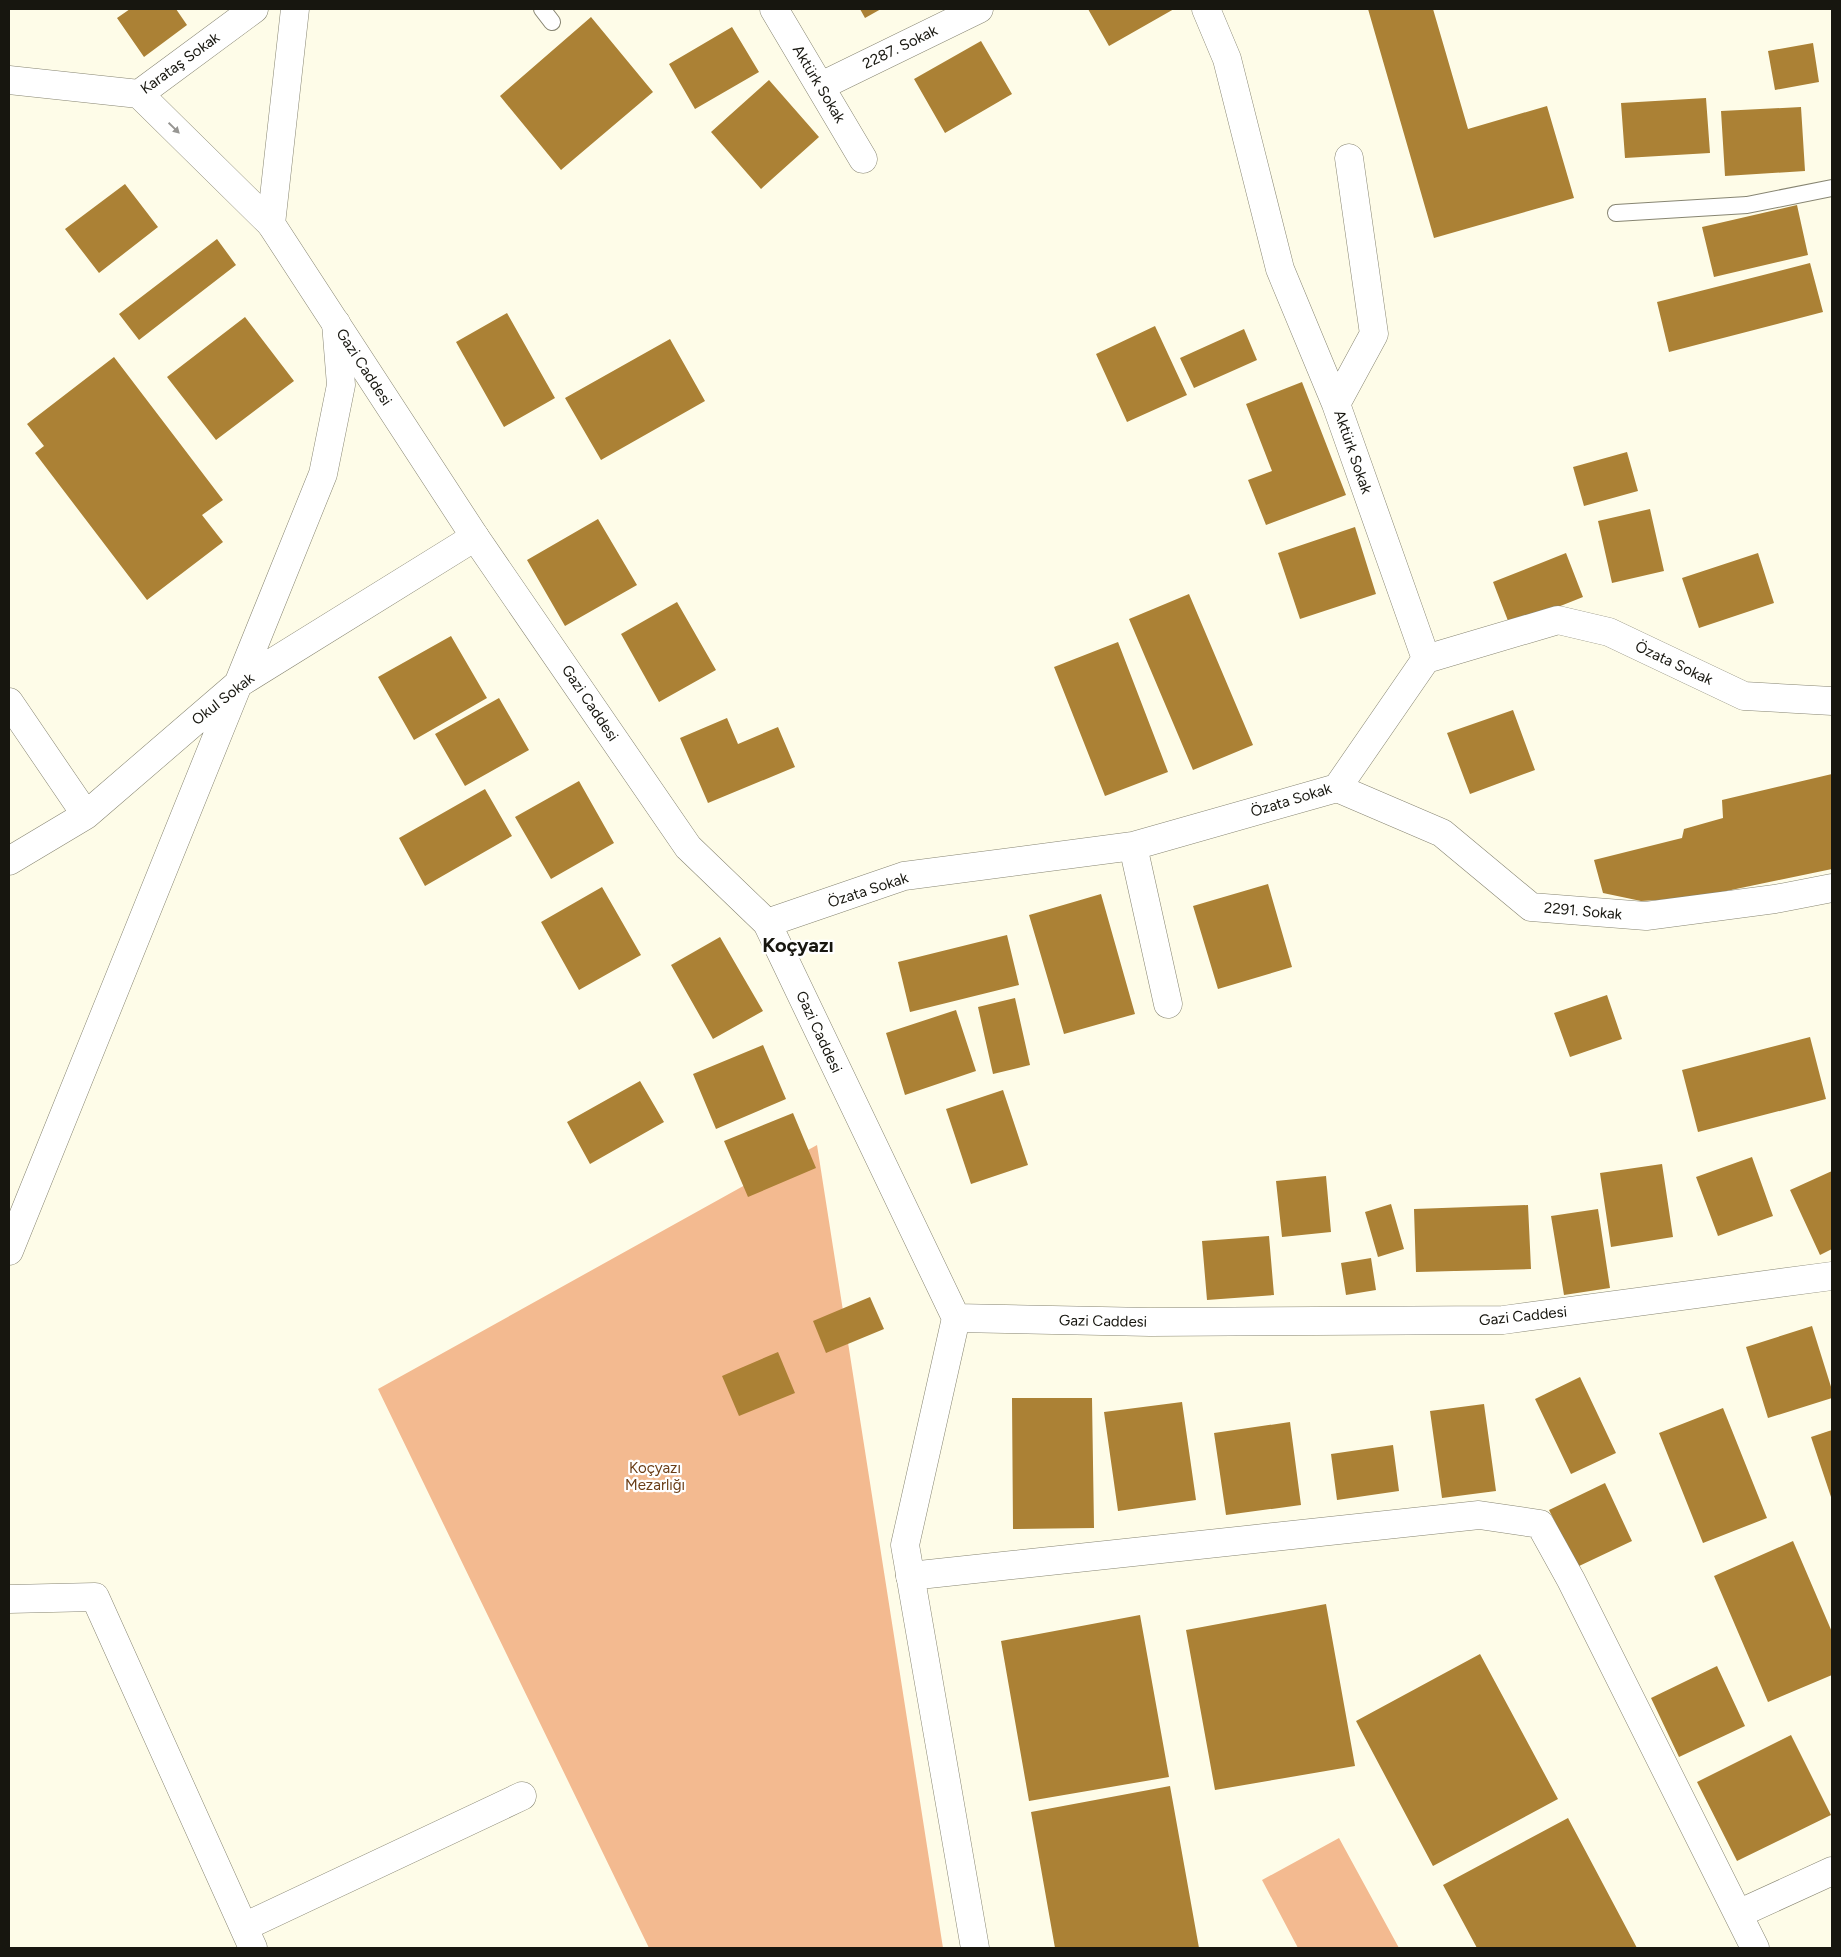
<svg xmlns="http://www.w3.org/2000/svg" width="1841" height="1957" viewBox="0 0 1841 1957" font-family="Figtree,sans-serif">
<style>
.green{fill:#f3ba90}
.building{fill:#ab8135}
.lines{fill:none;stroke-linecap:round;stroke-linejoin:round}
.service-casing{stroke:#878572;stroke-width:18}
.minor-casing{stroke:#878572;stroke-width:29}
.tertiary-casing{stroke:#878572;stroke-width:29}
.service{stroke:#fff;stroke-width:16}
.minor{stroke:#fff;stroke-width:28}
.tertiary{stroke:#fff;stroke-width:28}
.oneway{fill:#979693}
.labels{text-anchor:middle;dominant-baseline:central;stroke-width:4.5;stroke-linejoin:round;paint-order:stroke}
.street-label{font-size:15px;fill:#17160f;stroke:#fff}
.park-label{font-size:15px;fill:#6a3d16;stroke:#fff}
.district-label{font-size:20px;font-weight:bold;fill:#17160f;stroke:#fff}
</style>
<rect width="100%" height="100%" fill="#fefce8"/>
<path class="green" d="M 817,1145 L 943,1948 L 649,1948 L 378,1389 Z
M 1339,1838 L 1399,1948 L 1298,1948 L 1262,1880 Z"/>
<path class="building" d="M 130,9 L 176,9 L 187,25 L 144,57 L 117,18 Z
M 860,9 L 881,9 L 865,18 Z
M 1088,9 L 1174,9 L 1109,46 Z
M 1368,9 L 1433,9 L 1468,129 L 1547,106 L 1574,198 L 1434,238 Z
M 591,17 L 653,92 L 561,170 L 500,96 Z
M 732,27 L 759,72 L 695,109 L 669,64 Z
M 981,41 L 1012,94 L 945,133 L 914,79 Z
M 1813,43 L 1819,82 L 1775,90 L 1768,51 Z
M 769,80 L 819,137 L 761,189 L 711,132 Z
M 1706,98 L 1710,153 L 1625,158 L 1621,103 Z
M 1801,107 L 1805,171 L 1725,176 L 1721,111 Z
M 125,184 L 158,227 L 99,273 L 65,229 Z
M 1797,205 L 1808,255 L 1714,277 L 1702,227 Z
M 217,239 L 236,265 L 139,340 L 119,314 Z
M 1810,263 L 1823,312 L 1669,352 L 1657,302 Z
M 507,313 L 555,398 L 504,427 L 456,342 Z
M 245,317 L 294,381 L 216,440 L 167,377 Z
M 1155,326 L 1187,395 L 1127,422 L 1096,354 Z
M 1244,329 L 1257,360 L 1194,388 L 1180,358 Z
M 670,339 L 705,401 L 601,460 L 565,398 Z
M 114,357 L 223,500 L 202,515 L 223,542 L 147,600 L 35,453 L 44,446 L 27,424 Z
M 1302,382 L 1346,495 L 1266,525 L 1248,480 L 1272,471 L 1246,404 Z
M 1627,452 L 1638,491 L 1584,506 L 1573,467 Z
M 1650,509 L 1664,571 L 1612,583 L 1598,521 Z
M 598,519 L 637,585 L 565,626 L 527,560 Z
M 1355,527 L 1376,594 L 1300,619 L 1278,553 Z
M 1566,553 L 1583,597 L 1510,626 L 1493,582 Z
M 1758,553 L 1774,603 L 1699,628 L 1682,578 Z
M 1189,594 L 1253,745 L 1193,770 L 1129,619 Z
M 677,602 L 716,670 L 659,702 L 621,634 Z
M 451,636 L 487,698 L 414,740 L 378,677 Z
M 1118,642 L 1168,772 L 1105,796 L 1054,667 Z
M 499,698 L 529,750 L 465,786 L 435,734 Z
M 1513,710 L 1535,770 L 1470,794 L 1447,733 Z
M 727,718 L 738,744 L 778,727 L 795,767 L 708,803 L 680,738 Z
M 1832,774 L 1832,869 L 1693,898 L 1641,901 L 1603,893 L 1594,860 L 1682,838 L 1684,829 L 1723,818 L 1722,800 Z
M 579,781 L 614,843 L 551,879 L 515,817 Z
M 485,789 L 512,836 L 425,886 L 399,838 Z
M 1268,884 L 1292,967 L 1218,989 L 1193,906 Z
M 602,887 L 641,955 L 579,990 L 541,922 Z
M 1101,894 L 1135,1014 L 1064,1034 L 1029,915 Z
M 1007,935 L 1019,985 L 910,1012 L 898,962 Z
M 720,937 L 763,1011 L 713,1039 L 671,965 Z
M 1607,995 L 1622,1039 L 1570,1057 L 1554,1013 Z
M 1015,998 L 1030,1065 L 993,1074 L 978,1007 Z
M 956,1010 L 976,1071 L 905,1095 L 886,1033 Z
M 1810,1037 L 1826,1099 L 1698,1132 L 1682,1070 Z
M 763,1045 L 786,1099 L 716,1129 L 693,1074 Z
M 640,1081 L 664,1122 L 590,1164 L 567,1122 Z
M 1003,1090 L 1028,1165 L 971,1184 L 946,1109 Z
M 793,1113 L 816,1168 L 748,1197 L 724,1141 Z
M 1752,1157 L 1773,1216 L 1718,1236 L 1696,1177 Z
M 1662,1164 L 1673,1237 L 1611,1247 L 1600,1173 Z
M 1832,1171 L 1832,1249 L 1820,1255 L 1790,1190 Z
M 1326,1176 L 1331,1232 L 1282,1237 L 1276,1181 Z
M 1391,1204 L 1404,1249 L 1378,1257 L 1365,1212 Z
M 1528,1205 L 1531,1269 L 1416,1272 L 1414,1209 Z
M 1598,1209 L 1610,1288 L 1564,1295 L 1551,1216 Z
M 1269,1236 L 1274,1295 L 1207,1300 L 1202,1241 Z
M 1371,1258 L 1376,1290 L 1346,1295 L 1341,1263 Z
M 870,1297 L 884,1329 L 826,1353 L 813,1321 Z
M 1812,1326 L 1832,1390 L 1832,1398 L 1768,1418 L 1746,1347 Z
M 778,1352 L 795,1393 L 739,1416 L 722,1376 Z
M 1580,1377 L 1616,1453 L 1571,1474 L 1535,1399 Z
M 1012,1398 L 1092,1398 L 1094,1528 L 1013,1529 Z
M 1182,1402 L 1196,1500 L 1118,1511 L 1104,1412 Z
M 1484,1404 L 1496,1491 L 1442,1498 L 1430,1411 Z
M 1723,1408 L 1767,1518 L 1703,1543 L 1659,1433 Z
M 1290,1422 L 1301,1505 L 1226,1515 L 1214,1433 Z
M 1832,1430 L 1832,1500 L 1811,1437 Z
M 1393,1445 L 1399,1491 L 1337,1500 L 1331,1454 Z
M 1605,1483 L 1632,1541 L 1577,1567 L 1549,1510 Z
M 1793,1541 L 1832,1632 L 1832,1675 L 1768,1702 L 1714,1576 Z
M 1326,1604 L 1355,1766 L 1215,1790 L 1186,1630 Z
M 1140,1615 L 1169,1777 L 1029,1801 L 1001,1641 Z
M 1480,1654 L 1558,1799 L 1433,1866 L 1356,1721 Z
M 1717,1666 L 1745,1726 L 1679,1757 L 1651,1698 Z
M 1791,1735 L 1831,1815 L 1737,1861 L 1697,1782 Z
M 1170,1786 L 1199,1948 L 1055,1948 L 1031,1812 Z
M 1568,1818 L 1637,1948 L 1477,1948 L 1443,1885 Z"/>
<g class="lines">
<g class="service-casing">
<path id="service" d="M 542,9 L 552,22
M 1616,213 L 1747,205 L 1832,188"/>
</g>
<g class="minor-casing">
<path id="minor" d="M 774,9 L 863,159
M 1206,9 L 1227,59 L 1280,269 L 1336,404
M 9,80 L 139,94 L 254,9
M 821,86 L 979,9
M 139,94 L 271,224
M 1349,158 L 1374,334 L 1336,404 L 1426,659
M 9,702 L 86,815
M 1337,788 L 1442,833 L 1531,907 L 1646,916 L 1775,899 L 1832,888
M 1133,846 L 1168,1004
M 9,861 L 86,815 L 238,684 L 475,537
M 767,923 L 904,876 L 1133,846 L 1337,788 L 1426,659 L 1558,620 L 1609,632 L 1744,696 L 1832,701
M 9,1251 L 323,474 L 341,385 L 336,323
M 910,1576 L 1479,1515 L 1540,1524 L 1571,1580 L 1755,1948
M 9,1599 L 95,1597 L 253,1948
M 1738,1914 L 1832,1871
M 244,1927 L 522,1796"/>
</g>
<g class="tertiary-casing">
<path id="tertiary" d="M 295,9 L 271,224 L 475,537 L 688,847 L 767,923 L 956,1318 L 1150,1322 L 1503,1320 L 1832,1276
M 956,1318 L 905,1545 L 975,1948"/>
</g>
<use href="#service" class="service"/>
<use href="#minor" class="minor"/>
<use href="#tertiary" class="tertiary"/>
</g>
<defs><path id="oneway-solid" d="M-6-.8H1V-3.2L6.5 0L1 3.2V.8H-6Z" transform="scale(1.25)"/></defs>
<use class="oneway" href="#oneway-solid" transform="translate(174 128) rotate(44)"/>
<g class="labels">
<g class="street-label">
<text transform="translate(900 47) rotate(-26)">2287. Sokak</text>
<text transform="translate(180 63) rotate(-36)">Karataş Sokak</text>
<text transform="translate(819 84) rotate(59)">Aktürk Sokak</text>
<text transform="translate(364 367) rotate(57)">Gazi Caddesi</text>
<text transform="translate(1353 452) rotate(71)">Aktürk Sokak</text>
<text transform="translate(1674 663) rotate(25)">Özata Sokak</text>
<text transform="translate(223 699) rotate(-38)">Okul Sokak</text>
<text transform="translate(590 703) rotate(56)">Gazi Caddesi</text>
<text transform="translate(1291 800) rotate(-17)">Özata Sokak</text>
<text transform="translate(868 890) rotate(-18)">Özata Sokak</text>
<text transform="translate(1583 911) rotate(5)">2291. Sokak</text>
<text transform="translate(819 1032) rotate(65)">Gazi Caddesi</text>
<text transform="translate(1523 1316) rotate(-6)">Gazi Caddesi</text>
<text transform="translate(1103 1321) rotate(1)">Gazi Caddesi</text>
</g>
<g class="park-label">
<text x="655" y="1468">Koçyazı<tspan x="655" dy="17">Mezarlığı</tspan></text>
</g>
<g class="district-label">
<text x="798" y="945">Koçyazı</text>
</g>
</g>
<rect width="1841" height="1957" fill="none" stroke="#17160f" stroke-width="20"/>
</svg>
